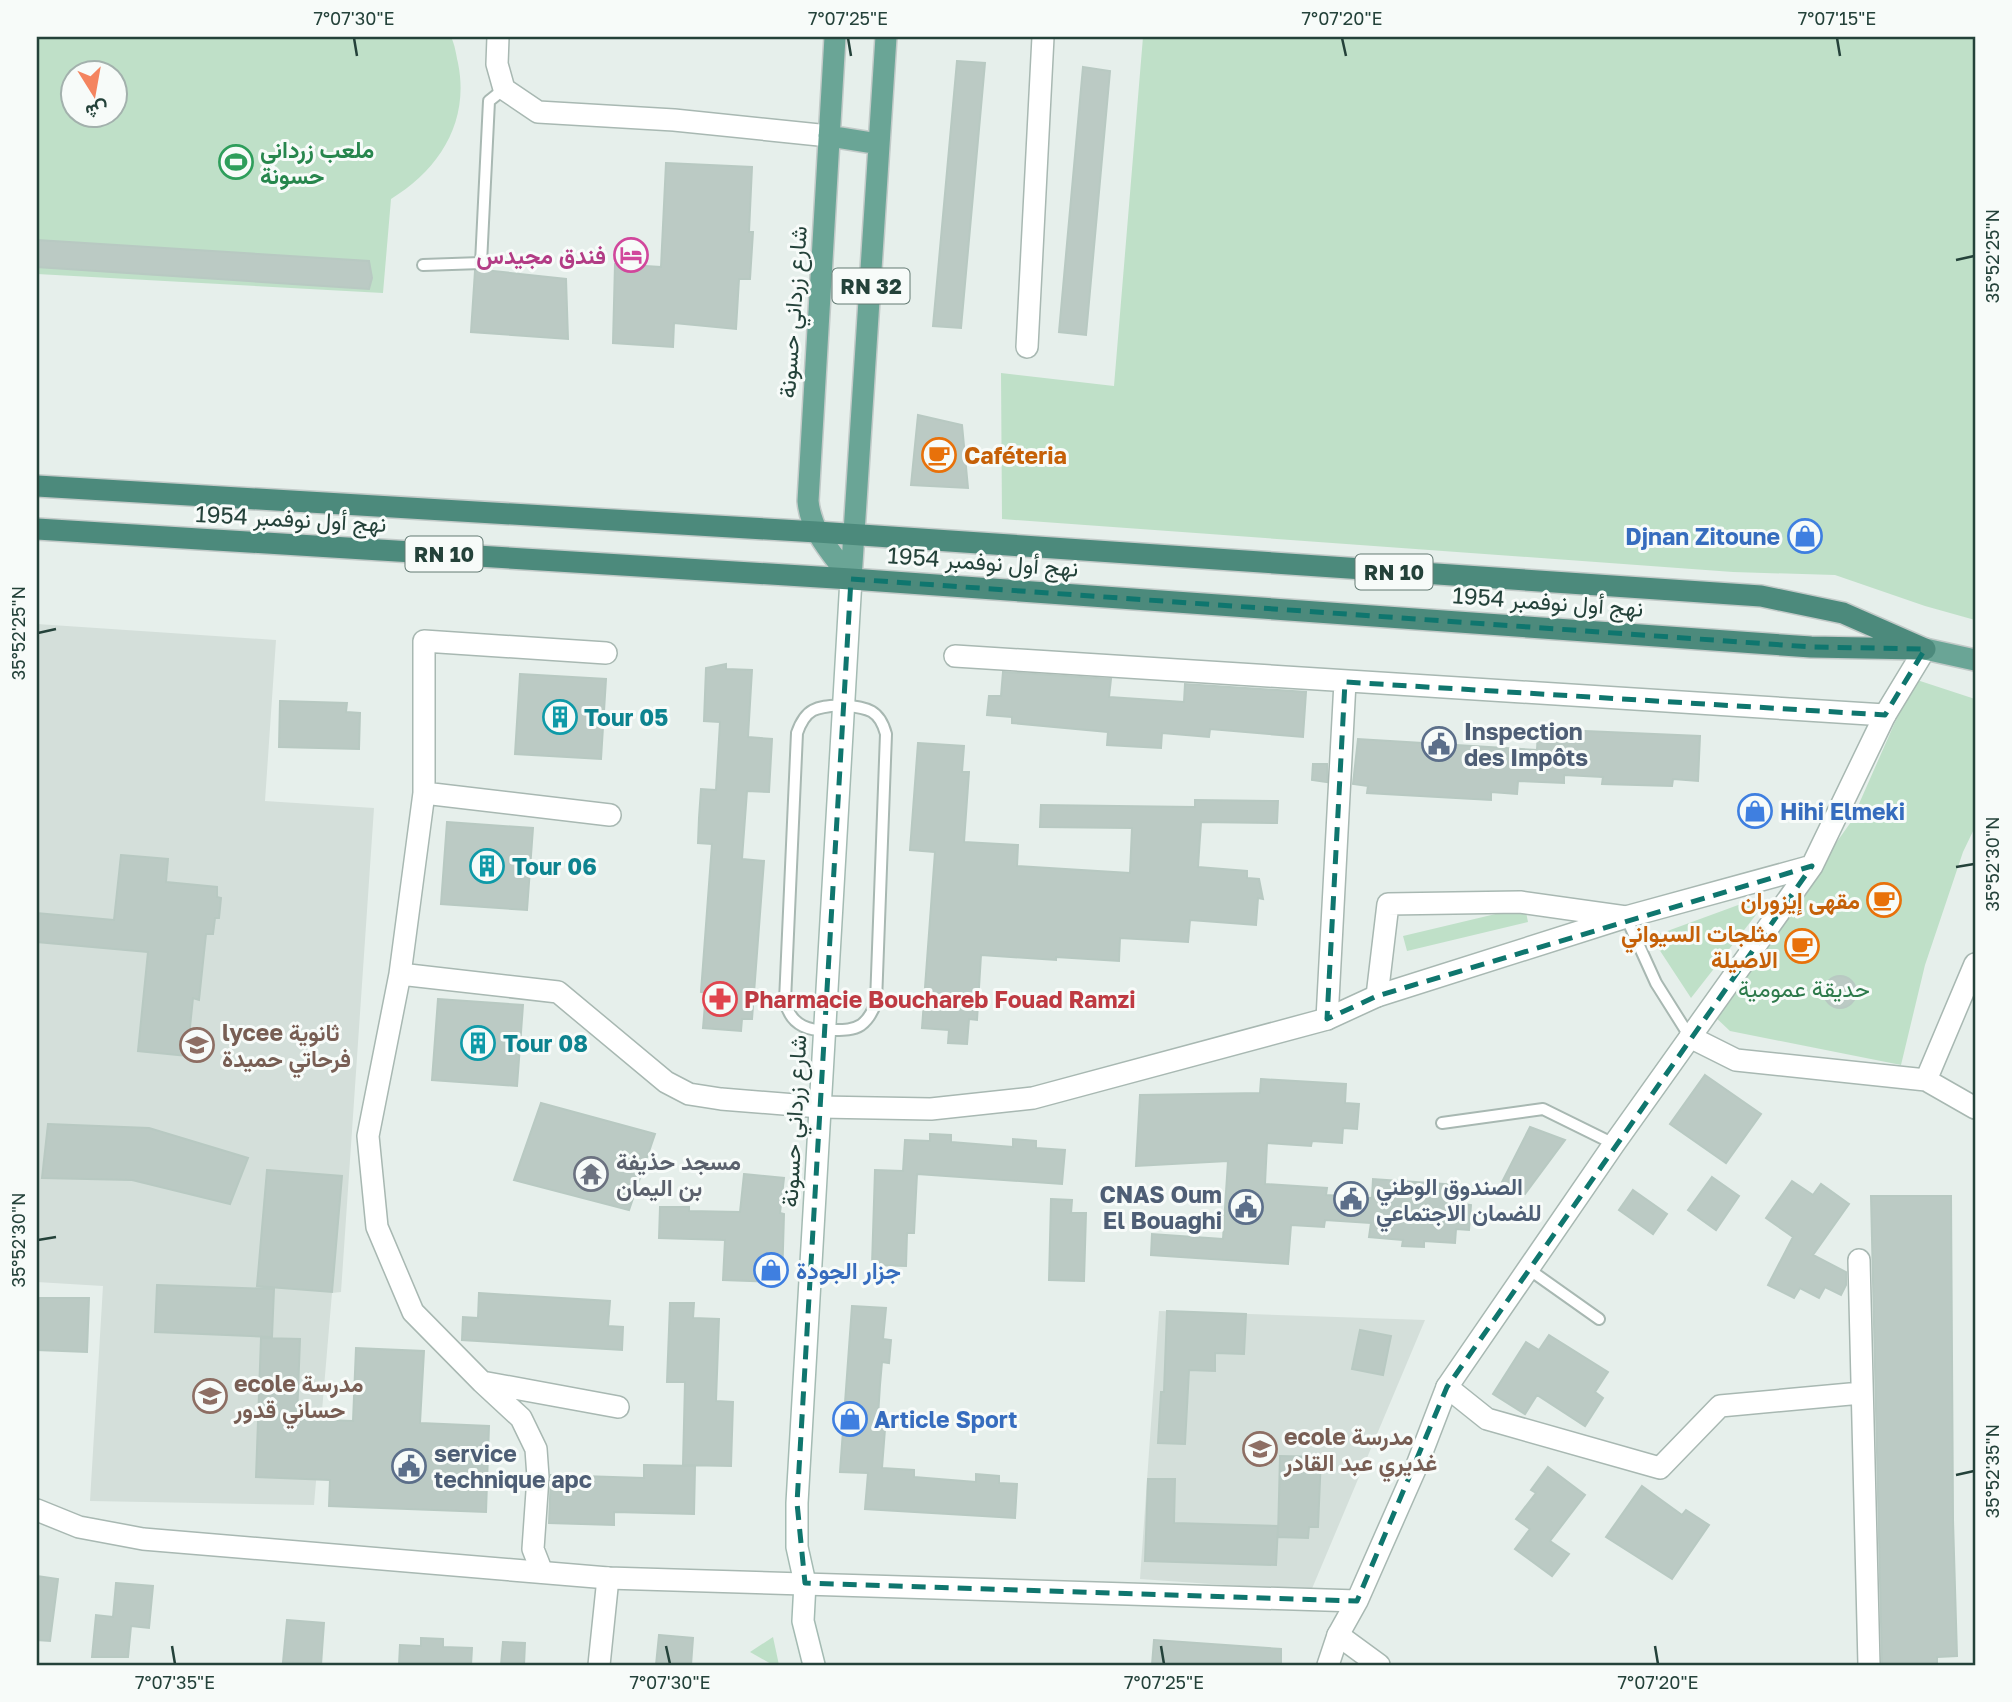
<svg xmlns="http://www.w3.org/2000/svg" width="2012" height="1702" viewBox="0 0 2012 1702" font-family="'Golos Text',Vazirmatn,sans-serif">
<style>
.built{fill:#d4dfda}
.green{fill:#bfe0c8;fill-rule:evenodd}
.building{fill:#bbcac4;stroke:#b8c9c2;stroke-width:2}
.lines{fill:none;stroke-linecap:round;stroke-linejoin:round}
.service-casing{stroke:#a8b8b2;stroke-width:14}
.minor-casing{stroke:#a8b8b2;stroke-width:24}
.tertiary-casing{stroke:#a8b8b2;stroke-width:24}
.secondary-casing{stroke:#a4bbb3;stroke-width:24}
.primary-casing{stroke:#c2cac8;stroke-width:24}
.trunk-casing{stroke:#c2cac8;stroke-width:24}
.service{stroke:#fff;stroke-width:10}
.minor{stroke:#fff;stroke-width:21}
.tertiary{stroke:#fff;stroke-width:21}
.secondary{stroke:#fff;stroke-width:21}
.primary{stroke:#6aa596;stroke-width:21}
.trunk{stroke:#4c8a7c;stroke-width:21}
.marked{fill:none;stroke:#0f766e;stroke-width:5;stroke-dasharray:14 9;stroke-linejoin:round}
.ticks{fill:none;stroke:#24423a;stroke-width:2.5}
.labels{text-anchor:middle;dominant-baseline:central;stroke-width:6;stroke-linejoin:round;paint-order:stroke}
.shield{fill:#f7fbf9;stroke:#637a73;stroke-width:2}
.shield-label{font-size:21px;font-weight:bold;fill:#24423a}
.leisure-label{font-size:23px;font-weight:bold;fill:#27864d;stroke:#f7fbf9;text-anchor:start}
.hotel-label{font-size:23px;font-weight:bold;fill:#b23c85;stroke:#f7fbf9;text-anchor:end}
.street-label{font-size:23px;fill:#24423a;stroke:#f7fbf9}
.food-label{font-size:23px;font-weight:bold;fill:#c56008;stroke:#f7fbf9;text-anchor:end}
.shop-label{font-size:23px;font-weight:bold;fill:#366cbe;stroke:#f7fbf9;text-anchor:start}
.culture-label{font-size:23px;font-weight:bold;fill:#0d838f;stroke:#f7fbf9;text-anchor:start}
.service-label{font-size:23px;font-weight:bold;fill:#4e5e75;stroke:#f7fbf9;text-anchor:start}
.park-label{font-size:23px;fill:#2d7a4b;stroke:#f7fbf9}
.health-label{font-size:23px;font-weight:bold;fill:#be3a42;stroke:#f7fbf9;text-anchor:start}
.education-label{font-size:23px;font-weight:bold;fill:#785e54;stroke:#f7fbf9;text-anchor:start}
.worship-label{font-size:23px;font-weight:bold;fill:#5b616d;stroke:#f7fbf9;text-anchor:start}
.neatline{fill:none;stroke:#24423a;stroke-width:2.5}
.ticks-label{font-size:18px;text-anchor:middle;fill:#24423a}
</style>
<rect width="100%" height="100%" fill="#e6efeb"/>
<path class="built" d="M 37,624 L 276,640 L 265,801 L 374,808 L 341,1292 L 332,1293 L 314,1505 L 90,1501 L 103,1286 L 37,1282 Z
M 1159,1311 L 1425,1320 L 1311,1591 L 1140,1579 Z"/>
<path class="green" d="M 37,37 L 451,37 C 455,45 456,54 458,63 C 470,122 439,170 391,199 L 383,293 L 37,274 ZM 74,74 L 116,74 L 116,116 L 74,116 Z
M 1143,37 L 1975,37 L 1975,620 L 1925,606 L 1835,575 L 1733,572 L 1002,519 L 1001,373 L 1114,386 Z
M 1914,679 L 1975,699 L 1975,827 L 1963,852 L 1925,965 L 1901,1065 L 1730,1031 L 1713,1015 L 1851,822 Z
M 1760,897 L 1766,902 L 1691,998 L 1651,937 Z
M 1525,907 L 1528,922 L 1407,951 L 1403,936 Z
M 773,1637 L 779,1665 L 773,1665 L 750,1652 Z"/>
<path class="building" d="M 957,61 L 985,63 L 961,328 L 933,326 Z
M 1083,67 L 1110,71 L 1086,335 L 1059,332 Z
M 666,163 L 752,167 L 749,232 L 753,232 L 750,279 L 739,279 L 736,329 L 674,323 L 673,347 L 613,343 L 615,264 L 661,267 Z
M 37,240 L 369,261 L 372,278 L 369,289 L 37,267 Z
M 484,270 L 566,279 L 568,339 L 471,332 L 475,271 Z
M 918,415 L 962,425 L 968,488 L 911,485 Z
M 726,664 L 726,669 L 752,670 L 748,737 L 772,739 L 769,792 L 747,791 L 742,859 L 764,861 L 752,1019 L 742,1019 L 741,1031 L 703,1028 L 706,993 L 701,992 L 712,844 L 698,843 L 699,818 L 701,789 L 716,790 L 720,722 L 704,721 L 706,668 Z
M 1003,672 L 1111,679 L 1109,697 L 1184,702 L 1185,684 L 1306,692 L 1303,737 L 1210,729 L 1209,737 L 1162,733 L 1161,748 L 1107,745 L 1108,732 L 1012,723 L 1012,717 L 987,715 L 989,696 L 1001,696 Z
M 520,674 L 606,679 L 601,759 L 515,754 Z
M 280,701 L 347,703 L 346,712 L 360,713 L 359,749 L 279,747 Z
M 1538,729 L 1700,736 L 1698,781 L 1673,779 L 1672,786 L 1602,784 L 1603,777 L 1564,775 L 1564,783 L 1518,781 L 1517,794 L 1491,792 L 1491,800 L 1367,793 L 1368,786 L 1353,784 L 1358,739 L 1537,750 Z
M 918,743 L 964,746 L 962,772 L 969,772 L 964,842 L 1018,845 L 1017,866 L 1130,873 L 1132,828 L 1040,827 L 1041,805 L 1195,807 L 1195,800 L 1278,801 L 1277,823 L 1201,822 L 1198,867 L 1247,871 L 1247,878 L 1259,879 L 1263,899 L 1258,898 L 1256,925 L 1190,920 L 1188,942 L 1120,938 L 1119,961 L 1056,957 L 1056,960 L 981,955 L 977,1020 L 969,1019 L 967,1044 L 948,1043 L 949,1030 L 922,1028 L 935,852 L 910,850 Z
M 1313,764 L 1327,764 L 1327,782 L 1312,780 Z
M 447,822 L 533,828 L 527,910 L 441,904 Z
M 121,855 L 168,859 L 166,882 L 217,887 L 217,897 L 221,898 L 219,918 L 215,918 L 213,934 L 206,934 L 199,1000 L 193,998 L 187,1056 L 138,1051 L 148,952 L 37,942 L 37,913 L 114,920 Z
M1824 992a16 16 0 1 1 32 0a16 16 0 1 1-32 0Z
M 438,999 L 523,1005 L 517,1086 L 432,1080 Z
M 1705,1075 L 1761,1114 L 1726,1163 L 1670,1124 Z
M 1261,1079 L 1346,1084 L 1345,1103 L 1359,1104 L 1357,1129 L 1343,1128 L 1342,1143 L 1312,1141 L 1311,1146 L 1267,1143 L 1265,1184 L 1327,1188 L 1326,1195 L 1372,1198 L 1373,1179 L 1458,1185 L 1457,1203 L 1471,1205 L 1469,1230 L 1456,1229 L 1455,1243 L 1424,1241 L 1424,1247 L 1402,1246 L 1403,1240 L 1369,1237 L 1371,1223 L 1325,1220 L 1324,1227 L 1291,1225 L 1288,1264 L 1151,1255 L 1152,1234 L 1223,1239 L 1228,1161 L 1136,1166 L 1140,1095 L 1260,1093 Z
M 541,1103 L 655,1134 L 629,1210 L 514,1180 Z
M 48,1124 L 149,1128 L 248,1158 L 230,1204 L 132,1180 L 42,1178 Z
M 1530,1127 L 1565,1140 L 1525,1194 L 1502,1182 Z
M 930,1134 L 951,1135 L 951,1142 L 1013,1147 L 1013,1139 L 1036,1141 L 1036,1148 L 1065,1150 L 1062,1184 L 917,1174 L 914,1233 L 907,1233 L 906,1266 L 872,1265 L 875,1170 L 903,1171 L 905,1140 L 930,1141 Z
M 267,1170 L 342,1176 L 332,1292 L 257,1286 Z
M 744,1174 L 784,1178 L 780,1213 L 784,1214 L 782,1282 L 723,1280 L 725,1240 L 659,1238 L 660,1207 L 689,1207 L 689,1211 L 740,1212 Z
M 1712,1177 L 1739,1196 L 1716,1230 L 1688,1210 Z
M 1792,1181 L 1813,1195 L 1821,1184 L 1849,1204 L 1813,1255 L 1846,1272 L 1846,1285 L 1841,1295 L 1825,1287 L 1819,1298 L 1800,1288 L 1794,1298 L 1768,1285 L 1793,1237 L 1766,1218 Z
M 1633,1190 L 1667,1214 L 1653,1234 L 1619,1210 Z
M 1871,1196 L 1951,1196 L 1953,1520 L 1957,1656 L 1937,1657 L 1937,1665 L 1882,1665 Z
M 1051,1199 L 1072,1200 L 1071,1213 L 1086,1213 L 1084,1281 L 1049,1280 Z
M 157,1285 L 274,1289 L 272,1337 L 155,1332 Z
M 479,1293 L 610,1301 L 608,1326 L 623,1327 L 622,1350 L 462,1340 L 463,1317 L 478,1318 Z
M 37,1298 L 89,1298 L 87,1352 L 37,1350 Z
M 670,1303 L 694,1303 L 693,1318 L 719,1319 L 716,1401 L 733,1402 L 731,1466 L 683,1465 L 685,1382 L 667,1382 Z
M 852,1306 L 886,1308 L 883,1339 L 891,1340 L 889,1363 L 882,1362 L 880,1385 L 878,1416 L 886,1416 L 882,1468 L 914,1470 L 914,1477 L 976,1482 L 976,1474 L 999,1476 L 999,1483 L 1017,1484 L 1015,1518 L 865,1509 L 868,1473 L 840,1472 Z
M 1167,1311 L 1246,1314 L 1244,1354 L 1215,1353 L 1215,1371 L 1189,1370 L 1185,1444 L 1158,1443 L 1161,1392 L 1164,1392 Z
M 1360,1330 L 1391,1336 L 1383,1375 L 1352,1369 Z
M 1549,1335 L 1608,1372 L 1595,1392 L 1603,1398 L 1585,1426 L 1537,1395 L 1525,1414 L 1493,1394 L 1526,1342 L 1539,1350 Z
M 261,1338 L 300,1339 L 297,1419 L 353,1421 L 356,1348 L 424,1351 L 420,1423 L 489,1426 L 486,1512 L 329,1506 L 330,1480 L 256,1477 Z
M 1280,1456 L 1321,1457 L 1318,1527 L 1309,1527 L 1308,1538 L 1278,1537 Z
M 644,1465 L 695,1466 L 694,1514 L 614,1512 L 614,1525 L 549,1523 L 551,1475 L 644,1478 Z
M 1548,1467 L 1585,1495 L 1550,1541 L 1569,1554 L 1552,1576 L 1515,1549 L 1530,1529 L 1516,1519 L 1536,1493 L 1531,1490 Z
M 1148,1479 L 1175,1479 L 1174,1523 L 1278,1526 L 1276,1565 L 1145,1561 Z
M 1642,1486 L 1682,1515 L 1686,1510 L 1709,1525 L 1672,1579 L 1606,1537 Z
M 37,1576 L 58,1579 L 50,1641 L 37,1640 Z
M 116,1583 L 153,1586 L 149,1628 L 131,1626 L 128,1657 L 92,1657 L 96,1615 L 113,1617 Z
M 287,1620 L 324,1623 L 321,1665 L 283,1662 Z
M 659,1635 L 693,1638 L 691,1665 L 656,1665 Z
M 421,1638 L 443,1639 L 443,1647 L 472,1648 L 471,1665 L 399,1665 L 400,1645 L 421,1646 Z
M 1154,1640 L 1281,1649 L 1281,1665 L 1152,1665 Z
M 503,1642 L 525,1643 L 524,1665 L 501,1665 Z"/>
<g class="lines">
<g class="service-casing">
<path id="service" d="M 423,265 L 481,263 L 489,101 L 504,89
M 842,705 C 866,708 879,708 886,734 L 876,1002 C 873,1011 869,1019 861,1025 C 853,1030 844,1030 835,1030 C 810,1032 791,1027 785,1001 L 797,733 C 806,707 817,707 842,705 Z
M 1626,917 L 1656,983 L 1690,1037
M 1442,1123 L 1543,1109 L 1614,1144
M 1527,1268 L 1599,1319"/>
</g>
<g class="minor-casing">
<path id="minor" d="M 498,37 L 497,64 L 504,89 L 538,112 L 674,120 L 829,136
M 1027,347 L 1043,37
M 606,653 L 424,641 L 424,793 L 400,974 L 558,992 L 666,1082 L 689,1094 L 721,1099 L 820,1107
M 955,656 L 1885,715
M 424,793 L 610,815
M 400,974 L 368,1136 L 377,1227 L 413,1312 L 482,1382 L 618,1407
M 1377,996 L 1388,904 L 1520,902 L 1626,917
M 1327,1019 L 1345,682
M 1690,1037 L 1736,1060 L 1926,1080 L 1975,1108
M 1926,1080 L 1975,964
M 1859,1260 L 1869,1665
M 482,1382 L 521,1418 L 536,1449 L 538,1477 L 533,1549 L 542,1572
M 1447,1387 L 1487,1419 L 1660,1468 L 1720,1406 L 1861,1393
M 1338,1635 L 1379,1665
M 599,1665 L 608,1578"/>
</g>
<g class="tertiary-casing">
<path id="tertiary" d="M 820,1107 L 931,1109 L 1033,1098 L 1327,1019 L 1377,996 L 1626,917 L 1812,866
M 37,1510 L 79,1527 L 143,1539 L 608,1578 L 1357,1601
M 1328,1665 L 1338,1635 L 1357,1601 L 1417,1465 L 1447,1387 L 1614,1144 L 1812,866 L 1885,715 L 1925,649"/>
</g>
<g class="secondary-casing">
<path id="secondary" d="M 814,1665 L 803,1621 L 805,1583 L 797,1547 L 797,1503 L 851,579"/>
</g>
<g class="primary-casing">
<path id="primary" d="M 835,37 L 808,501 C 811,533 832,553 851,579
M 829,136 L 879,144
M 851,579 L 886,37
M 1925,649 L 1975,660"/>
</g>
<g class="trunk-casing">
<path id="trunk" d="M 37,486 L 817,532 L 1761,596 L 1843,613 L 1925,649
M 37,529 L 851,579 L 1811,647 L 1919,649"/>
</g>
<use href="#service" class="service"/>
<use href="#minor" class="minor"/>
<use href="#tertiary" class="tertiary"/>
<use href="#secondary" class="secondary"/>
<use href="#primary" class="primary"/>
<use href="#trunk" class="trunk"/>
</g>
<path class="marked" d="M 851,579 L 1811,647 L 1925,649 L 1885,715 L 1345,682 L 1327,1019 L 1377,996 L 1812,866 L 1447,1387 L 1357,1601 L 805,1583 L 797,1503 Z"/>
<path class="ticks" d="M 354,38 L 357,56M 848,38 L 851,56M 1342,38 L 1346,56M 1837,38 L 1840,56M 1956,260 L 1974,256M 38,633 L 56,629M 1956,867 L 1974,864M 38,1240 L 56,1237M 1956,1475 L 1974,1471M 172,1646 L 175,1664M 666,1646 L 670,1664M 1161,1646 L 1164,1664M 1655,1646 L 1658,1664"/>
<defs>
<g id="stadium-ring" transform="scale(1.75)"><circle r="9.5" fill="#f7fbf9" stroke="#2e9e5b" stroke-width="1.5"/><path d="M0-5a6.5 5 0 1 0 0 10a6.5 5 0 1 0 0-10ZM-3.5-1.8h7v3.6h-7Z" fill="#2e9e5b"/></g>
<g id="hotel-ring" transform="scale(1.75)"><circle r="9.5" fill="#f7fbf9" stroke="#d1479c" stroke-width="1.5"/><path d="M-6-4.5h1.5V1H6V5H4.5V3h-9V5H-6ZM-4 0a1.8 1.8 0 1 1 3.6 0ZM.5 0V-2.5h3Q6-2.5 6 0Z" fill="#d1479c"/></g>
<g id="cafe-ring" transform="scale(1.75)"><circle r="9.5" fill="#f7fbf9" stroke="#e8710a" stroke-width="1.5"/><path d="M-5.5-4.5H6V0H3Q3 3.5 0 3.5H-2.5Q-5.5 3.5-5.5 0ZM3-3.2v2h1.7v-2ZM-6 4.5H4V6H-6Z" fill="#e8710a"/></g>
<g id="shop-ring" transform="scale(1.75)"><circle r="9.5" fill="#f7fbf9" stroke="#3f7fe0" stroke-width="1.5"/><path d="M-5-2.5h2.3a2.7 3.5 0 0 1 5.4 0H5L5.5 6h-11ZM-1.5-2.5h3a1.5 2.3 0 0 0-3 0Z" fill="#3f7fe0"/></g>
<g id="building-ring" transform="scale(1.75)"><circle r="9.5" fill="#f7fbf9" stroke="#0f9aa8" stroke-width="1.5"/><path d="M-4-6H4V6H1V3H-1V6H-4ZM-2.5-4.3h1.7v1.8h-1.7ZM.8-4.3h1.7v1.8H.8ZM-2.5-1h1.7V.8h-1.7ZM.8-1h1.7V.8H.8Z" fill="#0f9aa8"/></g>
<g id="civic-ring" transform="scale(1.75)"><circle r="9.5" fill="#f7fbf9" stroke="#5c6f8a" stroke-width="1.5"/><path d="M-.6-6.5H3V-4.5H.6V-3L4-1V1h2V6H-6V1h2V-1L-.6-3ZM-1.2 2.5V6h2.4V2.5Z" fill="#5c6f8a"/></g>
<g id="pharmacy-ring" transform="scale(1.75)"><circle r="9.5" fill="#f7fbf9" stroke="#e0444e" stroke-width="1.5"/><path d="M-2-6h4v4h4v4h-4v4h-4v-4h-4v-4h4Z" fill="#e0444e"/></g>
<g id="school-ring" transform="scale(1.75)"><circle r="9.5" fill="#f7fbf9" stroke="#8d6e63" stroke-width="1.5"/><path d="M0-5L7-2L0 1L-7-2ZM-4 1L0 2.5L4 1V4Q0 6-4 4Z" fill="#8d6e63"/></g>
<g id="temple-ring" transform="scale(1.75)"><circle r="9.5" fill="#f7fbf9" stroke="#6b7280" stroke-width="1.5"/><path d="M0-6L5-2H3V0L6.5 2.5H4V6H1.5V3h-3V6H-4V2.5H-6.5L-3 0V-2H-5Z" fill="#6b7280"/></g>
</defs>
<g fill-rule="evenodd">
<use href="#stadium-ring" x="236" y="162"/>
<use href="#hotel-ring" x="631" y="255"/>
<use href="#cafe-ring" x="939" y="455"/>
<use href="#shop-ring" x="1805" y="536"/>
<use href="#building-ring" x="560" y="717"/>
<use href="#civic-ring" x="1439" y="744"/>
<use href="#shop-ring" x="1755" y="811"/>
<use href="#building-ring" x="487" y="866"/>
<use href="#cafe-ring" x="1884" y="900"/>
<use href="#cafe-ring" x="1802" y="946"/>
<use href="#pharmacy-ring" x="720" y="999"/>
<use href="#building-ring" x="478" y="1043"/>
<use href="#school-ring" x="197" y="1045"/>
<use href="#temple-ring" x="591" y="1174"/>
<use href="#civic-ring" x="1351" y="1199"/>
<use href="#civic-ring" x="1246" y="1207"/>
<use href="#shop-ring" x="771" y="1270"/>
<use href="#school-ring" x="210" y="1396"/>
<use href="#shop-ring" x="850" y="1419"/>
<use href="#school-ring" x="1260" y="1449"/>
<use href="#civic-ring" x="409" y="1466"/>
</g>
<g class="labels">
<g class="shield">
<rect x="832.5" y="268.5" width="77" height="35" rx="5"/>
<rect x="405.5" y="536.5" width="77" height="35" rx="5"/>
<rect x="1355.5" y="554.5" width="77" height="35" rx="5"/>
</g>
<g class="shield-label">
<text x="871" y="286">RN 32</text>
<text x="444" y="554">RN 10</text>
<text x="1394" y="572">RN 10</text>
</g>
<g class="leisure-label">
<text x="260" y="149">ملعب زرداني<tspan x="260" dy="26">حسونة</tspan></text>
</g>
<g class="hotel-label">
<text x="606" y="255">فندق مجيدس</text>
</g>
<g class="street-label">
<text transform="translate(792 312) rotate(-86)">شارع زرداني حسونة</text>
<text transform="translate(291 518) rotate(3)">نهج أول نوفمبر 1954</text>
<text transform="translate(983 561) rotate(4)">نهج أول نوفمبر 1954</text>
<text transform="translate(1548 601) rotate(4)">نهج أول نوفمبر 1954</text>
<text transform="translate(793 1121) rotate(-87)">شارع زرداني حسونة</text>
</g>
<g class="food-label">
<text x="964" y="455" text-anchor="start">Caféteria</text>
<text x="1860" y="900">مقهى إيزوران</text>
<text x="1778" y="933">مثلجات السيواني<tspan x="1778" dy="26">الاصيلة</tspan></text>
</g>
<g class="shop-label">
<text x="1780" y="536" text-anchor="end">Djnan Zitoune</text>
<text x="1780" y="811">Hihi Elmeki</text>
<text x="796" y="1270">جزار الجودة</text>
<text x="874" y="1419">Article Sport</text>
</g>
<g class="culture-label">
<text x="584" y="717">Tour 05</text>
<text x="512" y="866">Tour 06</text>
<text x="503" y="1043">Tour 08</text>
</g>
<g class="service-label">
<text x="1464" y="731">Inspection<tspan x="1464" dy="26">des Impôts</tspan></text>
<text x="1376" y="1186">الصندوق الوطني<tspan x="1376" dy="26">للضمان الاجتماعي</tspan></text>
<text x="1222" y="1194" text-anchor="end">CNAS Oum<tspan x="1222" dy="26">El Bouaghi</tspan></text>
<text x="434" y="1453">service<tspan x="434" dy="26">technique apc</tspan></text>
</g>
<g class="park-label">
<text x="1804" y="988">حديقة عمومية</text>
</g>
<g class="health-label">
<text x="744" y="999">Pharmacie Bouchareb Fouad Ramzi</text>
</g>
<g class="education-label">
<text x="222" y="1032">lycee ثانوية<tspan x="222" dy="26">فرحاتي حميدة</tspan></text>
<text x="234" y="1383">ecole مدرسة<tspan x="234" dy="26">حساني قدور</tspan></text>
<text x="1284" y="1436">ecole مدرسة<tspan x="1284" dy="26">غديري عبد القادر</tspan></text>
</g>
<g class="worship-label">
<text x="616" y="1161">مسجد حذيفة<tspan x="616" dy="26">بن اليمان</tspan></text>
</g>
</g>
<rect width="2012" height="1702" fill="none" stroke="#f7fbf9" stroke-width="77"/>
<g transform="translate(94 94) rotate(169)"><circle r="33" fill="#f7fbf9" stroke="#a3b1ad" stroke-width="2"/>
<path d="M0-5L12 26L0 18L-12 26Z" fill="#f4845f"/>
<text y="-10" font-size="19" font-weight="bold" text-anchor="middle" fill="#24423a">ش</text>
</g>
<rect x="38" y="38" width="1936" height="1626" class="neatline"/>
<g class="ticks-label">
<text x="354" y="25">7°07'30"E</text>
<text x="848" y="25">7°07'25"E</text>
<text x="1342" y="25">7°07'20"E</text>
<text x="1837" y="25">7°07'15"E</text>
<text transform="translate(1993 256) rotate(-90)" y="6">35°52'25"N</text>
<text transform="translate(19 633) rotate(-90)" y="6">35°52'25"N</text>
<text transform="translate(1993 864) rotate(-90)" y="6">35°52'30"N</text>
<text transform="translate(19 1240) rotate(-90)" y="6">35°52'30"N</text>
<text transform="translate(1993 1471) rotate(-90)" y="6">35°52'35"N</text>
<text x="175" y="1689">7°07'35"E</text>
<text x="670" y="1689">7°07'30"E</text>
<text x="1164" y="1689">7°07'25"E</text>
<text x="1658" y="1689">7°07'20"E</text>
</g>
</svg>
